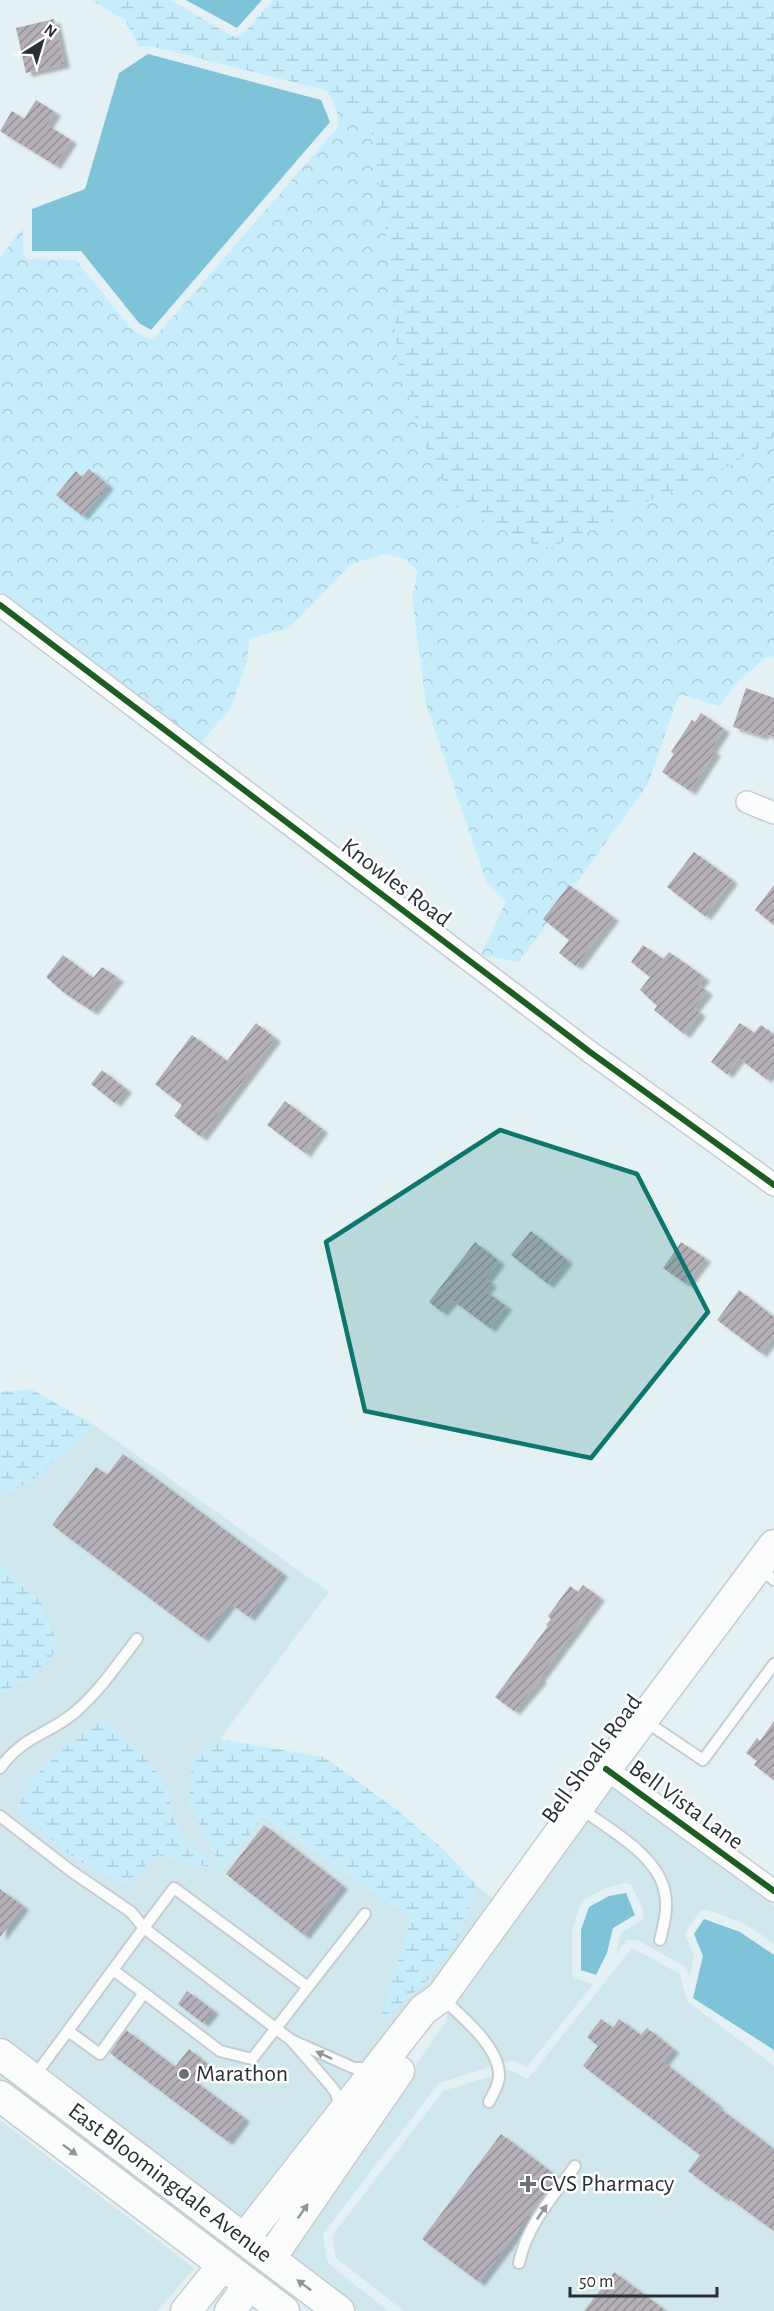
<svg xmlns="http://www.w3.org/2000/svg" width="774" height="2311" viewBox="0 0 774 2311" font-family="'Alegreya Sans',sans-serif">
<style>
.built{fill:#d1e7ee;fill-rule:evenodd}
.forest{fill:url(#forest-crowns)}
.wetland{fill:url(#wetland-marsh)}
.water{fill:#7ec3d7}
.building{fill:url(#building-hatch);filter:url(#shadow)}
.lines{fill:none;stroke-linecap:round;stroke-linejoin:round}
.service-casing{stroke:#c4cdd1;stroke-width:14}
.minor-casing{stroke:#c4cdd1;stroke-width:24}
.secondary-casing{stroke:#c4cdd1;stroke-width:33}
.service{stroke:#fbfdfd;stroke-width:10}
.minor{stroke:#fbfdfd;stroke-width:21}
.secondary{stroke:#fbfdfd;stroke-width:30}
.cycleway-casing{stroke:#fff;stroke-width:10}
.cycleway{stroke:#1b5e20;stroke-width:6}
.oneway{fill:#929698}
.marked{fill:#0f766e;fill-opacity:0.2;stroke:#0f766e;stroke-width:4.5;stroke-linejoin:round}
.poi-dot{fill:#697377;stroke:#fff;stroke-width:2}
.labels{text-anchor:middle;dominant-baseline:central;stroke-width:5;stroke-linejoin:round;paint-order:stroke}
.street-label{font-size:24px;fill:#283033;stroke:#fff}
.poi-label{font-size:24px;fill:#283033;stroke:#fff;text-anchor:start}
</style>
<defs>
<pattern id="forest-crowns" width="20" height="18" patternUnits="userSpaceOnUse" patternTransform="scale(1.5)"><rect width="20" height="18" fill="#c7edfa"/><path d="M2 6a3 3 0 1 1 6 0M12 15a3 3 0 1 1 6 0" fill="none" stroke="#abccd7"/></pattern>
<pattern id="wetland-marsh" width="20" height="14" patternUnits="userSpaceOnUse" patternTransform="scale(1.5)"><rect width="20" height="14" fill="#c7edfa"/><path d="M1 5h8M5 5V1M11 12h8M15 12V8" fill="none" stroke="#abccd7"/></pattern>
<pattern id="building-hatch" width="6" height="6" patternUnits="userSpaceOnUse" patternTransform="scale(1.5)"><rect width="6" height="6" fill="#b5afb8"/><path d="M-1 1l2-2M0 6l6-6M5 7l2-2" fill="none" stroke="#938f96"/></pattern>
<filter id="shadow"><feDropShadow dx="6" dy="4" stdDeviation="1.5" flood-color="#0004"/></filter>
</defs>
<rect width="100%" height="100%" fill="#e3f0f4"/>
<path class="built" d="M 94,1425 L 329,1592 L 220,1739 L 192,1762 L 212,1848 L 220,1870 L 264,1816 L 411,1918 L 381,2021 L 425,1983 L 457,1941 L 476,1885 L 497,1903 L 243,2224 L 0,2040 L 0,1694 L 32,1676 L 41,1602 L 0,1562 L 0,1495 L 28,1484 ZM 102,1720 L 166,1786 L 176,1825 L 186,1844 L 219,1869 L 158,1855 L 31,1780 L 68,1745 Z
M 607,1784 L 774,1906 L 774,1944 L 746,1924 L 708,1910 L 701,1910 L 685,1933 L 694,1957 L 690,1977 L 684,1966 L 637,1940 L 627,1940 L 616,1954 L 621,1933 L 641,1921 L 644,1916 L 643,1910 L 631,1884 L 625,1883 L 606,1888 L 585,1899 L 581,1903 L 572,1931 L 572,1974 L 575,1978 L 593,1984 L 527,2067 L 515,2061 L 509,2061 L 439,2083 L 325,2231 L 323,2236 L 327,2260 L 330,2265 L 388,2311 L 358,2311 L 284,2255 L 445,2023 L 450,2003 Z
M 632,1948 L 680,1974 L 687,2001 L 774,2066 L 774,2311 L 404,2311 L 336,2258 L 332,2236 L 443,2091 L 510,2070 L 528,2079 Z
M 0,2069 L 229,2242 L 222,2250 L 0,2082 Z
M 0,2120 L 194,2268 L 158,2311 L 0,2311 Z"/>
<path class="forest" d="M 334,105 L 370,120 L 388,248 L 398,363 L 653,499 L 719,472 L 770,441 L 774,436 L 774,657 L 768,656 L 737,682 L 719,706 L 679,694 L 648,784 L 519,962 L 481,955 L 506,901 L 486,881 L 426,704 L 412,598 L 418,571 L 406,559 L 384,554 L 351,564 L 289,628 L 250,638 L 247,661 L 231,707 L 201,743 L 0,591 L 0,258 L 23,227 L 23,252 L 26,259 L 76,260 L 131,329 L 146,338 L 152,339 L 157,335 L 337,128 L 339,118 Z"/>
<path class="wetland" d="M 92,0 L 170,0 L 232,36 L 238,37 L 243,34 L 273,0 L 774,0 L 774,436 L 770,441 L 719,472 L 653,499 L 546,550 L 456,507 L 423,442 L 398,363 L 388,248 L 370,120 L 334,105 L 330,95 L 325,90 L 151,46 L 139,47 L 125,20 Z
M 31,1389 L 94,1425 L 28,1484 L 0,1495 L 0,1392 Z
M 0,1562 L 41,1602 L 59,1648 L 32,1676 L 0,1694 Z
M 102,1720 L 143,1754 L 166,1786 L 176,1825 L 186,1843 L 220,1869 L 212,1848 L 189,1804 L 192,1762 L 220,1739 L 324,1757 L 397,1810 L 445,1851 L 476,1885 L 457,1941 L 425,1983 L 380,2022 L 411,1918 L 265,1816 L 221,1870 L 158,1855 L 125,1884 L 77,1860 L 16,1811 L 31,1780 L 68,1745 Z"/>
<path class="water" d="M 186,0 L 262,0 L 237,28 Z
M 148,54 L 321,100 L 330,122 L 151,330 L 139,323 L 81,251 L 32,251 L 32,209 L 85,189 L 119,73 Z
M 626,1893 L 635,1915 L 613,1928 L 607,1953 L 596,1975 L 581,1970 L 581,1930 L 589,1907 L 609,1896 Z
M 704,1919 L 740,1932 L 774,1955 L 774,2050 L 693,1998 L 703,1956 L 694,1934 Z"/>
<path class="building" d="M 54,19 L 64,64 L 26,73 L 16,28 Z
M 36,100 L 55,112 L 47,125 L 71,140 L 55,165 L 0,131 L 12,111 L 24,119 Z
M 89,469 L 108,485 L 82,516 L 56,495 L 76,471 L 82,477 Z
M 746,688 L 774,698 L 774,737 L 763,733 L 762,736 L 733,727 Z
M 701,713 L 724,729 L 711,749 L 715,752 L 690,791 L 662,772 L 674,754 L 671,752 L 692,720 L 695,722 Z
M 694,852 L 732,880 L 705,916 L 667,887 Z
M 569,885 L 613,917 L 576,966 L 559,953 L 569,940 L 543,919 Z
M 774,885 L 774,925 L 755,910 Z
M 643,945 L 663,959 L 669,952 L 704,977 L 698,985 L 707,991 L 694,1008 L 700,1013 L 684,1034 L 654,1010 L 657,1006 L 640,990 L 650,977 L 631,962 Z
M 63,955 L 93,978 L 102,967 L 118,978 L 92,1011 L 63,992 L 46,977 Z
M 256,1023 L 275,1038 L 201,1137 L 174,1116 L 182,1105 L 155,1084 L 192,1035 L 227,1061 Z
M 740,1023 L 754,1033 L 761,1025 L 774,1035 L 774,1068 L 766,1079 L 739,1058 L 727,1074 L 711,1062 Z
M 102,1070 L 126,1089 L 115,1103 L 91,1084 Z
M 285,1101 L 322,1129 L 305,1153 L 267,1125 Z
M 531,1231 L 567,1260 L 548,1284 L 511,1255 Z
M 475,1242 L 499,1261 L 486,1279 L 491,1283 L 485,1291 L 506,1306 L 490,1328 L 452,1300 L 442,1312 L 429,1302 Z
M 681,1242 L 705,1258 L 686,1284 L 663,1268 Z
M 739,1290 L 774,1317 L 774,1336 L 761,1353 L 717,1320 Z
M 123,1454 L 282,1573 L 249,1617 L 230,1603 L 203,1638 L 52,1525 L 96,1467 L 107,1475 Z
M 583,1585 L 599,1597 L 539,1678 L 541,1679 L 514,1711 L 495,1697 L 548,1626 L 546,1625 L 551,1619 L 548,1616 L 570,1586 L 578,1592 Z
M 774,1721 L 774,1780 L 754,1765 L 757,1761 L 746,1753 L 757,1738 L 760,1741 Z
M 264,1825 L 342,1885 L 304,1935 L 226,1874 Z
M 0,1889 L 23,1906 L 0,1937 Z
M 187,1991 L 213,2010 L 203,2023 L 178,2004 Z
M 601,2019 L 613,2028 L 619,2019 L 641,2035 L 647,2028 L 673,2049 L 663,2062 L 717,2104 L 716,2106 L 774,2149 L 774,2231 L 725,2195 L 723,2197 L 688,2171 L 700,2155 L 583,2066 L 598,2046 L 587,2037 Z
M 126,2030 L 175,2067 L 189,2049 L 206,2063 L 193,2080 L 244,2118 L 227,2141 L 110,2053 Z
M 501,2134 L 558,2177 L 479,2282 L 422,2239 Z
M 614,2272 L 666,2311 L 584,2311 Z"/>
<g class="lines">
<g class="service-casing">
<path id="service" d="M 758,1567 L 774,1580
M 645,1721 L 703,1760 L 774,1664
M 0,1768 C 23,1736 47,1735 74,1713 C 99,1692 117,1665 137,1639
M 581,1809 C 608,1828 656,1855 664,1889 C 669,1906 664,1924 660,1940
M 0,1816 L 71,1871 L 131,1912 L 144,1928 L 291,2040
M 113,1970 L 144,1993
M 308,1987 L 365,1914
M 441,1997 C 460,2015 500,2047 499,2076 C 499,2085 493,2094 489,2102
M 33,2078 C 80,2015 126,1951 174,1888 L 308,1987 L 252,2059 L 220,2051 L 144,1993 L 100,2054 L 68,2031
M 340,2108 L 336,2093 L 331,2086 L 291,2040 L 354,2068 L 370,2068
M 519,2263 C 527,2225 553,2197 575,2166"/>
</g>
<g class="minor-casing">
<path id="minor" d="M 0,605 L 590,1052 L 774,1185
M 747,802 L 774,813
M 606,1769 L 774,1891"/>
</g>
<g class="secondary-casing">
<path id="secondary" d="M 0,2054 L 339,2311
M 0,2096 L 284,2311
M 244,2239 L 423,2010 L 441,1997 L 606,1769 L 774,1545
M 270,2259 L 399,2071
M 186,2311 L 223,2265
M 230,2311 L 249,2285"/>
</g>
<use href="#service" class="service"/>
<use href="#minor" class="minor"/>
<use href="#secondary" class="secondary"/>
<g class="cycleway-casing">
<path id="cycleway" d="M 0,605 L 590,1052 L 774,1185
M 606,1769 L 774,1891"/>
</g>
<use href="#cycleway" class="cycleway"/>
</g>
<defs><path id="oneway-solid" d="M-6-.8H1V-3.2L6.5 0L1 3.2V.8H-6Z" transform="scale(1.5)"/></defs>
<g class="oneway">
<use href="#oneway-solid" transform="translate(324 2055) rotate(-155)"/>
<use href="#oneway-solid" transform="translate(70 2150) rotate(37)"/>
<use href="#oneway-solid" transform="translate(303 2211) rotate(-55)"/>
<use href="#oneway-solid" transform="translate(542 2212) rotate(-56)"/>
<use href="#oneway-solid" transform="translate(304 2285) rotate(-143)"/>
</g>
<path class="marked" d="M 500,1130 L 637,1174 L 708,1312 L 591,1458 L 365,1411 L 326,1242 Z"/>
<g class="poi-dot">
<circle cx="184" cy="2074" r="6"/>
<path d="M525 2175h6v6h6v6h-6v6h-6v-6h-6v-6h6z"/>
</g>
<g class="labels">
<g class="street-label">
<text transform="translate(396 883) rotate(37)">Knowles Road</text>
<text transform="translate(592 1759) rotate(-54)">Bell Shoals Road</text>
<text transform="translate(686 1805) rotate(36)">Bell Vista Lane</text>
<text transform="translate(170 2183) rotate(37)">East Bloomingdale Avenue</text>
</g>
<g class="poi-label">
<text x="196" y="2074">Marathon</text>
<text x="540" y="2184">CVS Pharmacy</text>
</g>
</g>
<g transform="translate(42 42) rotate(37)" stroke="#ffffff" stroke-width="4.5" paint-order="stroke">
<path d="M0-4.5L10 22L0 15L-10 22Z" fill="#283033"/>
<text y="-9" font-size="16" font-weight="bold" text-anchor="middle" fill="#283033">N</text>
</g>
<path d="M570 2287v9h147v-9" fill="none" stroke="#283033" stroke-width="3"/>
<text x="579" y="2287" font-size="18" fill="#283033" stroke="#ffffff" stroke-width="4.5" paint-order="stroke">50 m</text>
</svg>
